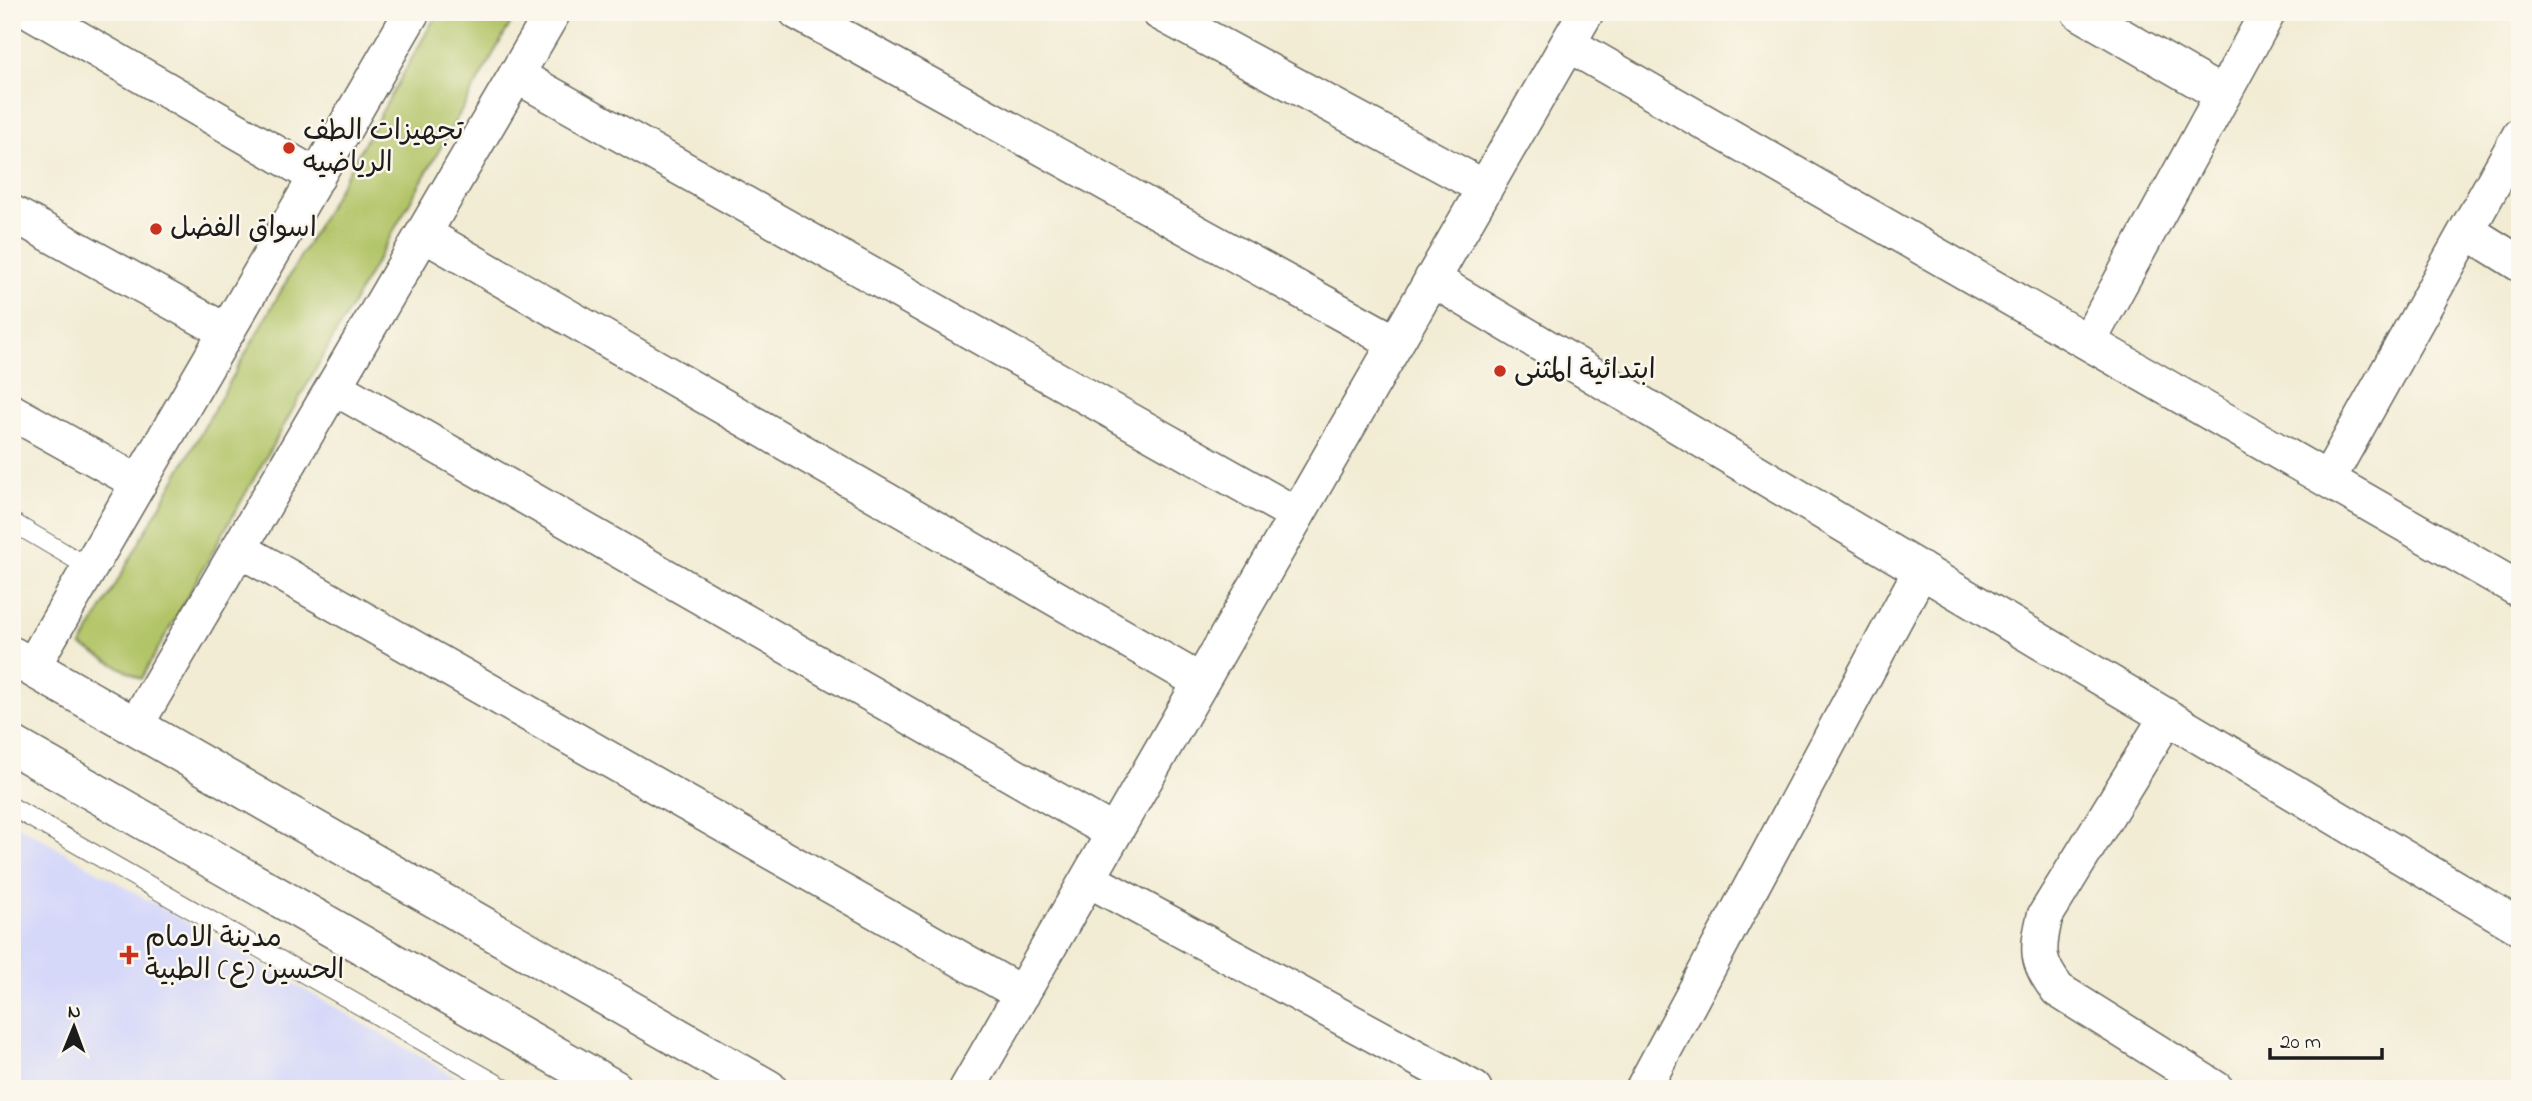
<svg xmlns="http://www.w3.org/2000/svg" width="2532" height="1101" viewBox="0 0 2532 1101" font-family="'Indie Flower','Playpen Sans Arabic',sans-serif">
<style>
.built{fill:#d5d8f9}
.green{fill:#b2c467;stroke:#677042;stroke-width:2}
.lines{fill:none;stroke-linecap:round;stroke-linejoin:round}
.service-casing{stroke:#67655c;stroke-width:20}
.minor-casing{stroke:#67655c;stroke-width:38}
.tertiary-casing{stroke:#67655c;stroke-width:41}
.service{stroke:#fff;stroke-width:18}
.minor{stroke:#fff;stroke-width:35}
.tertiary{stroke:#fff;stroke-width:38}
.poi-dot{fill:#c8321e;stroke:#fbf7ec;stroke-width:2.5}
.labels{text-anchor:middle;dominant-baseline:central;stroke-width:5;stroke-linejoin:round;paint-order:stroke}
.poi-label{font-size:28px;fill:#1c1c1c;stroke:#fbf7ec;text-anchor:start}
</style>
<rect width="100%" height="100%" fill="#fbf7ec"/>
<filter id="ink" filterUnits="userSpaceOnUse"><feTurbulence type="fractalNoise" baseFrequency=".0143" numOctaves="2"/><feDisplacementMap in="SourceGraphic" scale="14" xChannelSelector="R" yChannelSelector="G"/><feConvolveMatrix kernelMatrix="1 2 1 2 8 2 1 2 1" color-interpolation-filters="sRGB"/></filter>
<filter id="wash" filterUnits="userSpaceOnUse"><feTurbulence type="fractalNoise" baseFrequency=".00686" numOctaves="4" result="noise"/><feDisplacementMap in="SourceGraphic" scale="28" xChannelSelector="R" yChannelSelector="G"/><feGaussianBlur stdDeviation="1.57" result="paint"/><feColorMatrix in="noise" values="0 0 0 0 0 0 0 0 0 0 0 0 0 0 0 0 0 1.4 0 .05"/><feComposite in="paint" operator="in"/></filter>
<g filter="url(#wash)">
<rect width="100%" height="100%" fill="#f2ecd4"/>
<path class="built" d="M 12,822 L 477,1089 L 12,1089 Z"/>
<path class="green" d="M 438,12 L 517,12 L 141,679 L 81,646 Z"/>
</g>
<g filter="url(#ink)">
<g class="lines">
<g class="service-casing">
<path id="service" d="M 12,522 L 90,568
M 12,807 L 506,1089"/>
</g>
<g class="minor-casing">
<path id="minor" d="M 32,12 L 317,177
M 797,12 L 1396,343
M 1159,12 L 1485,188
M 2079,12 L 2223,95
M 1568,44 L 2520,590
M 516,75 L 1297,515
M 12,213 L 227,332
M 2467,231 L 2520,264
M 424,234 L 1201,682
M 1432,279 L 2520,927
M 2088,342 L 2268,12
M 334,387 L 1114,833
M 12,412 L 139,483
M 2328,479 L 2520,135
M 239,549 L 1022,994
M 32,667 L 412,12
M 2167,717 L 2045,916 C 2037,950 2036,962 2058,990 L 2216,1089
M 135,726 L 553,12
M 1088,879 L 1474,1089
M 967,1089 L 1586,12
M 1643,1089 L 1921,570"/>
</g>
<g class="tertiary-casing">
<path id="tertiary" d="M 12,656 L 768,1089
M 12,745 L 614,1089"/>
</g>
<use href="#service" class="service"/>
<use href="#minor" class="minor"/>
<use href="#tertiary" class="tertiary"/>
</g>
</g>
<g class="poi-dot">
<circle cx="289" cy="148" r="7"/>
<circle cx="156" cy="229" r="7"/>
<circle cx="1500" cy="371" r="7"/>
<path d="M125.5 944.5h7v7h7v7h-7v7h-7v-7h-7v-7h7z"/>
</g>
<g class="labels">
<g class="poi-label">
<text x="303" y="132">تجهيزات الطف<tspan x="303" dy="32">الرياضيه</tspan></text>
<text x="170" y="229">اسواق الفضل</text>
<text x="1514" y="371">ابتدائية المثنى</text>
<text x="145" y="939">مدينة الامام<tspan x="145" dy="32">الحسين (ع) الطبية</tspan></text>
</g>
</g>
<rect width="2532" height="1101" fill="none" stroke="#fbf7ec" stroke-width="42"/>
<g transform="translate(74 1027) rotate(1)" stroke="#fbf7ec" stroke-width="5" paint-order="stroke">
<path d="M0-5L12 26L0 18L-12 26Z" fill="#1c1c1c"/>
<text y="-10" font-size="19" font-weight="bold" text-anchor="middle" fill="#1c1c1c">N</text>
</g>
<path d="M2270 1048v10h112v-10" fill="none" stroke="#1c1c1c" stroke-width="3.5"/>
<text x="2280" y="1048" font-size="21" fill="#1c1c1c" stroke="#fbf7ec" stroke-width="5" paint-order="stroke">20 m</text>
</svg>
